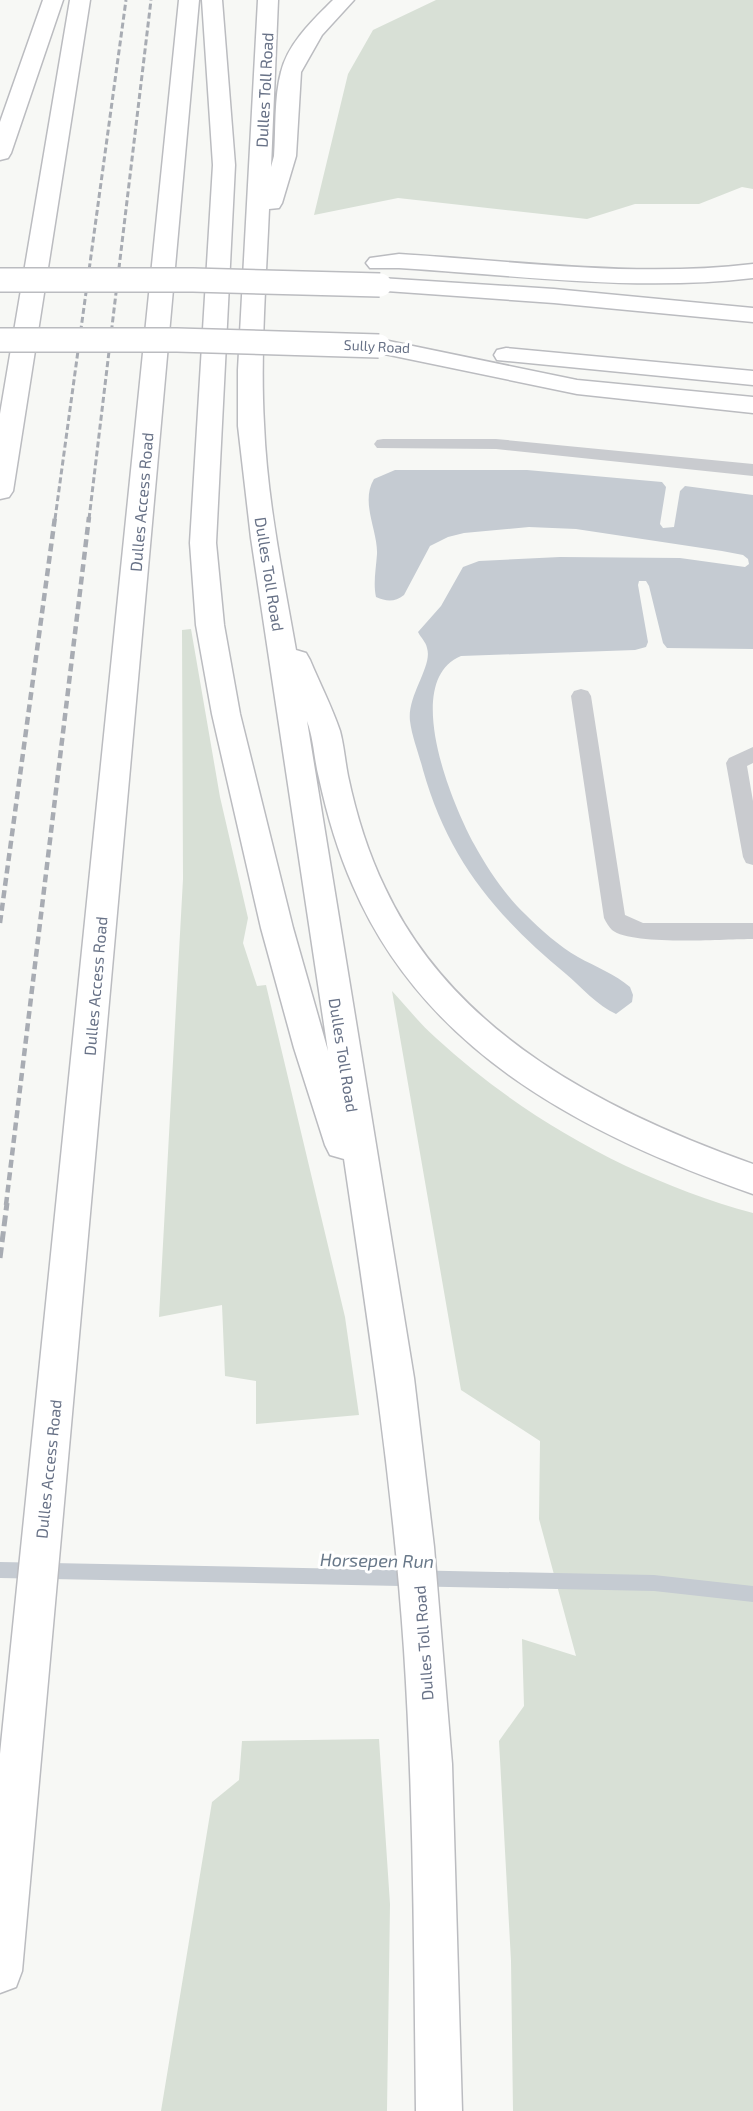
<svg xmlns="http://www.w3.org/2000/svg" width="753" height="2111" viewBox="0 0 753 2111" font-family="'Exo 2',sans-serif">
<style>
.green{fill:#d8e0d6}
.water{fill:#c5cbd2}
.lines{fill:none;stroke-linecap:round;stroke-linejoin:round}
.stream{fill:#c5cbd2;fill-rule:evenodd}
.highway-casing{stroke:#bbbcc0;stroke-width:3}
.lane{fill:#c9cbcf;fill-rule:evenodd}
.highway{fill:#fff;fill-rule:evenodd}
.rail-far2{stroke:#a8acb3;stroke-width:3;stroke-dasharray:6 3;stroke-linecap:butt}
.rail-far1{stroke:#a8acb3;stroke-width:4.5;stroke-dasharray:8 4.5;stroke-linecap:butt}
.rail{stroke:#a8acb3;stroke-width:5;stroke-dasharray:11 5;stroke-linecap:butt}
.highway-bridge-casing{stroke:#bbbcc0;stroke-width:26;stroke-linecap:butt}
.highway-bridge{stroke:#fff;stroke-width:23}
.labels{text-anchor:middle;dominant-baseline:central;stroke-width:6;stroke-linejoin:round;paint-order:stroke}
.far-street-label{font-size:14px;fill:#677186;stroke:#fff}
.street-label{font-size:16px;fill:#677186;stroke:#fff}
.water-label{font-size:18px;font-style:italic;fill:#687889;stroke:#fff}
</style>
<rect width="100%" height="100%" fill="#f7f8f5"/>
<path class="green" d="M 436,0 L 753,0 L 753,189 L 742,187 L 699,204 L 635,204 L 587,219 L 398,198 L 314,215 L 348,74 L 373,30 Z
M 191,629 L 220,797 L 248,918 L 243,943 L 257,986 L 266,985 L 345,1317 L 359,1415 L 256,1424 L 256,1381 L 225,1376 L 222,1305 L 159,1317 L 183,879 L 182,630 Z
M 392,991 C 406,1006 420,1024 436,1038 C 525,1120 636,1181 753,1213 L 753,2111 L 513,2111 L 511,1961 L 499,1741 L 524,1706 L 522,1639 L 576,1656 L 539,1519 L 540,1441 L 461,1390 Z
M 379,1739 L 390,1904 L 387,2111 L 161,2111 L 212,1802 L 239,1780 L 242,1741 Z"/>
<path class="water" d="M 395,470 L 527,470 L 662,482 L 666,487 L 660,524 L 663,528 L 674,527 L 680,491 L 685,486 L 753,495 L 753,649 L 667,648 L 663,643 L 649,586 L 646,581 L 639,581 L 638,585 L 648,642 L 646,647 L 635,650 L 461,656 C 401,681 452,804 474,844 C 487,868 505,895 525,914 C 541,930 559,946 578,957 C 596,967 615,974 630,987 L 633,995 L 632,1002 L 616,1014 C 598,1006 581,987 566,974 C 496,916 448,859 423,770 C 419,754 412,737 410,721 C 407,695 433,666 427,648 C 426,642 421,638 418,632 L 441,606 L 463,567 L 479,561 L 560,557 L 680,558 L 745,567 L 749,564 L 748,559 L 743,555 L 722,551 L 576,529 L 529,527 L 464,533 L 448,537 L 430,546 L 404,595 C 395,602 387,602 376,597 C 373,583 376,569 377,554 C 378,531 360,502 374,479 Z"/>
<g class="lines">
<path class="stream" d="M 0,1562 L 654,1575 L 753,1586 L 753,1602 L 654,1591 L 0,1578 Z"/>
<g class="highway-casing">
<path id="highway" d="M 43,0 L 63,0 L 11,153 L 8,158 L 0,160 L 0,122 Z
M 70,0 L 90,0 L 13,491 L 9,497 L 0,499 L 0,414 Z
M 179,0 L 199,0 L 22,1971 L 16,1987 L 0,1993 L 0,1754 Z
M 202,0 L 222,0 L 235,165 L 216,543 L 224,625 L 240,714 L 293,928 L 328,1051 L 251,538 L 238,426 L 238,370 L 258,0 L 278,0 L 271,167 L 274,156 C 276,129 274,98 281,72 C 288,43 313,20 333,0 L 354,0 L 322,35 L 301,72 L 296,156 L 282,203 L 279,208 L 269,209 C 266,281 260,353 264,424 C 267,500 283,576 296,650 L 306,653 L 310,660 C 320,684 332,707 340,731 C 344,746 345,761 348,776 C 356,814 368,853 385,888 C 454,1035 607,1112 753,1164 L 753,1194 C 588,1136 426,1055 353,886 C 338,852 327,815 319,778 C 314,759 314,740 307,721 L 414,1378 L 434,1547 L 452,1764 L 462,2111 L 416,2111 C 414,1957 414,1803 404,1650 C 393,1485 368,1322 344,1159 L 330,1155 L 325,1145 L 294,1048 L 261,928 L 212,714 L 196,625 L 190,543 L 213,165 Z
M 399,254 C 516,261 636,278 753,264 L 753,278 C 636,292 516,275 399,268 L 370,268 L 366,263 L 370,258 Z
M 380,278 L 554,289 L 753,308 L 753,322 L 554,303 L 372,290 L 368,285 L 372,280 Z
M 379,339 L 577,380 L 753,397 L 753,413 L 577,394 L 370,351 L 367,346 L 370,341 Z
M 506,348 L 753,371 L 753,385 L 497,360 L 494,355 L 497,350 Z"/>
</g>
<path class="lane" d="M 383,439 L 496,439 L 753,464 L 753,476 L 496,449 L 377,448 L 374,444 L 377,440 Z
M 581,689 L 588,691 L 591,696 L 625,915 L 643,923 L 753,923 L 753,939 C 724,939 632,946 612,930 C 609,927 606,922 604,918 L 571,696 L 574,691 Z
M 753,747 L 753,763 L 747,766 L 753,801 L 753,865 L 746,863 L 743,857 L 726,763 L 729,758 Z"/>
<use href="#highway" class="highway"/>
<path class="rail-far2" d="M 55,519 L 126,0
M 89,519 L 151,0"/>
<path class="rail-far1" d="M 0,923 L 55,517
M 6,1205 L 89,517"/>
<path class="rail" d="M 0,1258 L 7,1203"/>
<g class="highway-bridge-casing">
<path id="highway-bridge" d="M 0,280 L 193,280 L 380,285
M 0,340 L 177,340 L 379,346"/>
</g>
<use href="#highway-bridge" class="highway-bridge"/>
</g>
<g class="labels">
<g class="far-street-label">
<text transform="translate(377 346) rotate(3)">Sully Road</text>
</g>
<g class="street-label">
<text transform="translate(264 90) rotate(-87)">Dulles Toll Road</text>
<text transform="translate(141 502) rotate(-85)">Dulles Access Road</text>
<text transform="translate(270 574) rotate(81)">Dulles Toll Road</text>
<text transform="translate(95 986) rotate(-85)">Dulles Access Road</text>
<text transform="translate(344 1055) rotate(81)">Dulles Toll Road</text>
<text transform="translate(48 1469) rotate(-84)">Dulles Access Road</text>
<text transform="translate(423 1643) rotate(-94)">Dulles Toll Road</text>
</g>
<g class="water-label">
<text transform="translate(377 1560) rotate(1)">Horsepen Run</text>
</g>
</g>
</svg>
